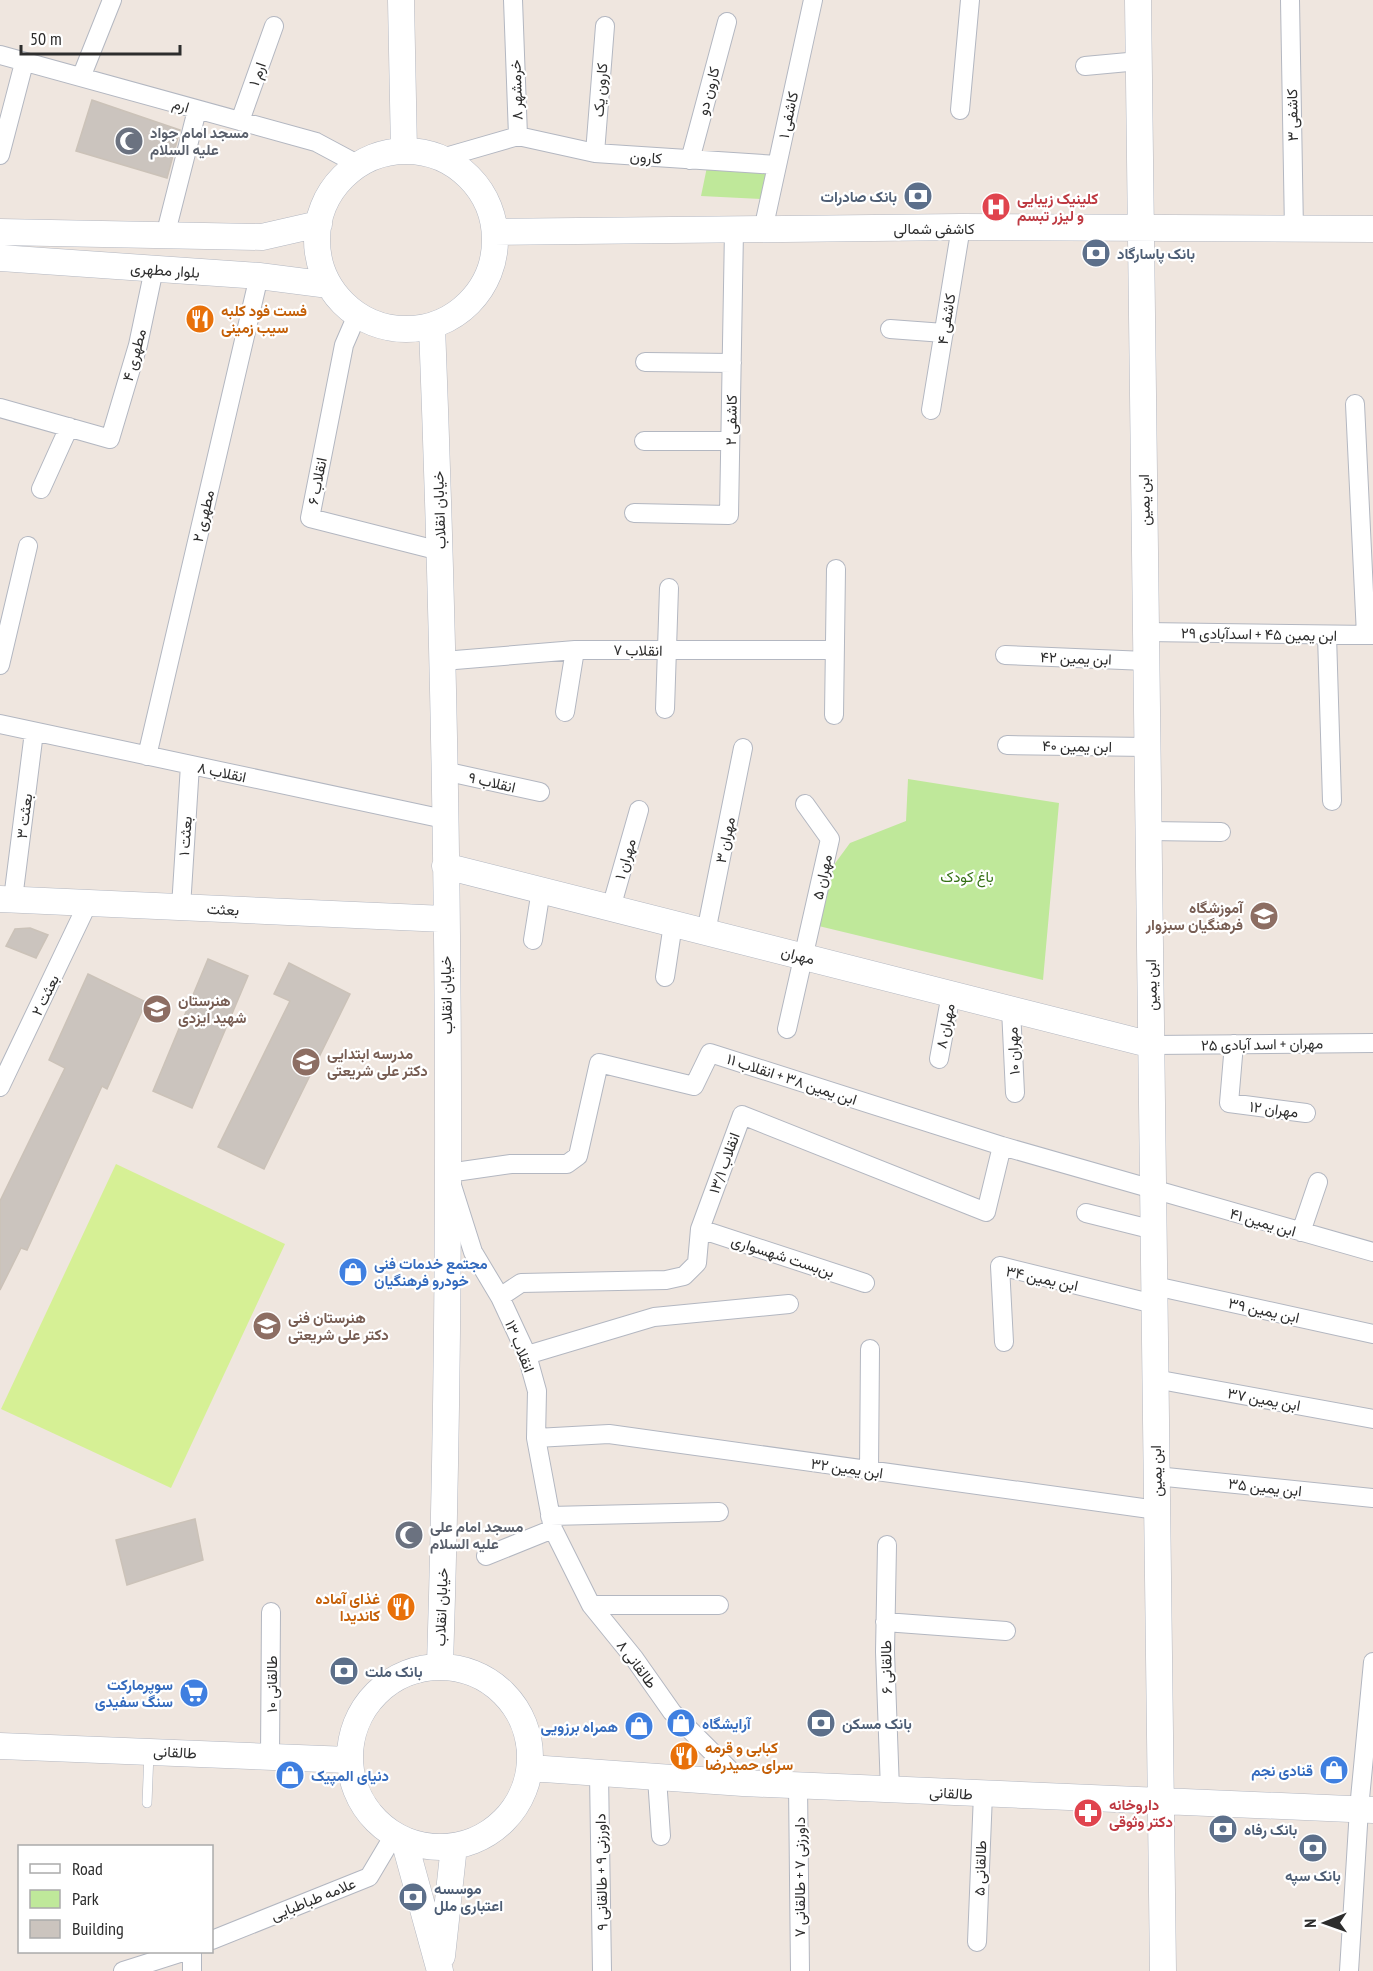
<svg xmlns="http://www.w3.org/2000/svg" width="1373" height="1971" viewBox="0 0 1373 1971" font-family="'PT Sans Narrow',Vazirmatn,sans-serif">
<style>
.green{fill:#bfe89a}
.pitch{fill:#d6f095}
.building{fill:#cbc4be;stroke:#cbc2b8;stroke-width:1.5}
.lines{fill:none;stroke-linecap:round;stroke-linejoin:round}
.lane-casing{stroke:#b3b7c1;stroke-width:10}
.street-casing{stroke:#b3b7c1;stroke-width:20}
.secondary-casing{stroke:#b3b7c1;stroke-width:27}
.lane{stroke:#fff;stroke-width:9}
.street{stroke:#fff;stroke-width:18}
.secondary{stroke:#fff;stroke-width:26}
.labels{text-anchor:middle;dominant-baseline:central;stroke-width:4.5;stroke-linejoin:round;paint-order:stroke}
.street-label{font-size:15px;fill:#2d2d2d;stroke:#fff}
.worship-label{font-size:15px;font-weight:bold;fill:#5b616d;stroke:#fff;text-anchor:start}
.service-label{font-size:15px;font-weight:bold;fill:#4e5e75;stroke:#fff;text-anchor:start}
.health-label{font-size:15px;font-weight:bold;fill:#be3a42;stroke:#fff;text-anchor:start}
.food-label{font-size:15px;font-weight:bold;fill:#c56008;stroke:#fff;text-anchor:start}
.park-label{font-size:15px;fill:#367117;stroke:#fff}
.education-label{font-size:15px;font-weight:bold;fill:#785e54;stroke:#fff;text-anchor:start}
.shop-label{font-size:15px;font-weight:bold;fill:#366cbe;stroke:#fff;text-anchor:start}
</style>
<rect width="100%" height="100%" fill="#efe6df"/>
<path class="green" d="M 707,167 L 767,168 L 761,199 L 701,196 Z
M 908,779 L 1059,803 L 1043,980 L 802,922 L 811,896 L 850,843 L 906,821 Z"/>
<path class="pitch" d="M 116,1164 L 285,1244 L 171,1488 L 1,1409 Z"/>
<path class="building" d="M 92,100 L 180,130 L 167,178 L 76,151 Z
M 30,928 L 48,935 L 36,958 L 6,946 L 15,929 Z
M 208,959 L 248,976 L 192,1108 L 153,1091 Z
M 289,963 L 350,994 L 264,1169 L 218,1147 L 290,1001 L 274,994 Z
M 88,974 L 146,1002 L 107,1089 L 102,1086 L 27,1250 L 21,1248 L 0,1290 L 0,1201 L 65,1068 L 49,1060 Z
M 195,1519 L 203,1560 L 127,1585 L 116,1540 Z"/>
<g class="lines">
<g class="lane-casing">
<path id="lane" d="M 147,1803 L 149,1753"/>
</g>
<g class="street-casing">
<path id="street" d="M 1290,0 L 1294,231
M 0,55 L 316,142 L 359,165
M 1085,66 L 1139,61
M 82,75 L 112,0
M 960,110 L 970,0
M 240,121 L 274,26
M 518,136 L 595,153 L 777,165
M 595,153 L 605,26
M 0,155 L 24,63
M 442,158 L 518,136 L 513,0
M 690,160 L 727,22
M 763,230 L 813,0
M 165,236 L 197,110
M 357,315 L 344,345 L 310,518 L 440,551
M 890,329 L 944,333
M 645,362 L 732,363
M 1355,404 L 1366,635
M 0,408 L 110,439 L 138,345 L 154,269
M 931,410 L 961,227
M 644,441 L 730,441
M 41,489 L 69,427
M 634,513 L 729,515 L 734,230
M 1146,632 L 1373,635
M 1327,635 L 1332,801
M 1005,655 L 1146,661
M 443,661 L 575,650 L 835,650
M 0,665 L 28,546
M 665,709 L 669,588
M 565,712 L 575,650
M 834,715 L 836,569
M 0,724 L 444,819
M 1007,745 L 1148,747
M 147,756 L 259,276
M 444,771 L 540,792
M 1149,831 L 1221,832
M 13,899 L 34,732
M 181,907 L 190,765
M 611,908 L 639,810
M 706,932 L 743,748
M 533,940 L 541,890
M 665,977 L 673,924
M 1011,1009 L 1015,1093
M 787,1029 L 830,839 L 805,804
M 1234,1044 L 1229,1103 L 1306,1113
M 1152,1045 L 1373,1043
M 939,1059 L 951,994
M 0,1087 L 88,903
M 1086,1213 L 1154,1230
M 700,1229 L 865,1283
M 1301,1232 L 1318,1182
M 1155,1286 L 1373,1334
M 500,1297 L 521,1283 L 666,1280 L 684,1276 L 697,1263 L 700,1229 L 742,1115 L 986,1212 L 1002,1146
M 1004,1342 L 1000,1266 L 1154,1304
M 527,1355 L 654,1317 L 789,1304
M 1155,1379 L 1373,1419
M 536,1438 L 609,1434 L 1157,1510
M 869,1471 L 870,1349
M 1156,1476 L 1373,1498
M 550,1516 L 719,1512
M 887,1545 L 885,1652 L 890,1790
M 486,1556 L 553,1529
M 591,1605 L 719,1605
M 885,1622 L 1006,1631
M 270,1757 L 271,1612
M 599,1773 L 602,1971
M 657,1778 L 661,1836
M 743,1783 L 672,1712 L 634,1658 L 591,1605 L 553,1529 L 536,1438 L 537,1391 L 527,1355 L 500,1297 L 473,1252 L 448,1173 L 511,1164 L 567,1164 L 578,1156 L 599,1063 L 694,1086 L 710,1053 L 1002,1146 L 1373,1252
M 798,1784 L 800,1971
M 212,1940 L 369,1877 L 394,1835
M 977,1942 L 983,1794
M 192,1952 L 192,1971
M 123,1971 L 183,1952
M 1349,1971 L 1359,1809 L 1373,1662"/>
</g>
<g class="secondary-casing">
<path id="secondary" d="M 401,0 L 404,151
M 1138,0 L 1163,1971
M317 240a89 89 0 1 1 178 0a89 89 0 1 1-178 0Z
M 0,232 L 262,237 L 319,224
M 495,232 L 961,227 L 1373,229
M 0,258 L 259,276 L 329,285
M 432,326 C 449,772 454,1219 440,1665
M 445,866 L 1152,1045
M 0,899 L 445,919
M350 1757a90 90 0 1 1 180 0a90 90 0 1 1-180 0Z
M 0,1746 L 349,1760
M 530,1768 L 743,1783 L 1373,1810
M 404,1840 L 440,1971
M 442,1956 L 454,1846"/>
</g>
<use href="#lane" class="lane"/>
<use href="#street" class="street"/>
<use href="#secondary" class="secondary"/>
</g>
<defs>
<g id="mosque-disc" transform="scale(1.5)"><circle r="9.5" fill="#6b7280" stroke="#fff"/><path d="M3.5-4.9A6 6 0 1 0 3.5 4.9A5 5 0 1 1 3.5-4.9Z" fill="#fff"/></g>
<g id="bank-disc" transform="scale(1.5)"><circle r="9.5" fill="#5c6f8a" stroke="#fff"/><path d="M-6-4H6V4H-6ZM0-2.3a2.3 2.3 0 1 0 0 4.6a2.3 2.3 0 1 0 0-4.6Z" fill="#fff"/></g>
<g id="hospital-disc" transform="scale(1.5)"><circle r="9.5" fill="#e0444e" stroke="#fff"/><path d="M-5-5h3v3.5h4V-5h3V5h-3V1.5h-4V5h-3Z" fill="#fff"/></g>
<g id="restaurant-disc" transform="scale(1.5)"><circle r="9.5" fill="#e8710a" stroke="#fff"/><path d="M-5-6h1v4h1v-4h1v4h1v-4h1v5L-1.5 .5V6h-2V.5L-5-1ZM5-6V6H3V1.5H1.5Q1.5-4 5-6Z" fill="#fff"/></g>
<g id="school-disc" transform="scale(1.5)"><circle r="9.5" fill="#8d6e63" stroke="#fff"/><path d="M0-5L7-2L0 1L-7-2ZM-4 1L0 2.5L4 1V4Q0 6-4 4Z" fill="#fff"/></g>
<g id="shop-disc" transform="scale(1.5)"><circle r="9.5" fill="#3f7fe0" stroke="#fff"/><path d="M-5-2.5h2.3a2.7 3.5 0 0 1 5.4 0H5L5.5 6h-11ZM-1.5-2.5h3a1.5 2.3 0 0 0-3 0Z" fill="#fff"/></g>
<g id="supermarket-disc" transform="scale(1.5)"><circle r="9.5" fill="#3f7fe0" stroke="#fff"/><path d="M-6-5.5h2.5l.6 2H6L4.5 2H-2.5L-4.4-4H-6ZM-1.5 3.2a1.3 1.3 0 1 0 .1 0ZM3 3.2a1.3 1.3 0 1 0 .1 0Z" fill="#fff"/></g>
<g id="pharmacy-disc" transform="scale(1.5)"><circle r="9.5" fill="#e0444e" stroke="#fff"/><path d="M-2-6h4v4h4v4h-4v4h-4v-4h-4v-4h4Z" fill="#fff"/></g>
</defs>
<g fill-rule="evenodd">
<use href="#mosque-disc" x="129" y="141"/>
<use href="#bank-disc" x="918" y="196"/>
<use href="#hospital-disc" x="996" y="207"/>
<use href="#bank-disc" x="1096" y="253"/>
<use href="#restaurant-disc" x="200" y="319"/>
<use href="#school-disc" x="1264" y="916"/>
<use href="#school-disc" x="157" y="1009"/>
<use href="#school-disc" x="306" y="1062"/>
<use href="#shop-disc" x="353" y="1272"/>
<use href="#school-disc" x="267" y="1326"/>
<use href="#mosque-disc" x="409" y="1535"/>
<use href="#restaurant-disc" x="401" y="1607"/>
<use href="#bank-disc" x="344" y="1671"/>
<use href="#supermarket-disc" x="194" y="1693"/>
<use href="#shop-disc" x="681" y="1723"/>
<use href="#bank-disc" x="821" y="1723"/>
<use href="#shop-disc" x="639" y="1726"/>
<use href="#restaurant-disc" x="684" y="1756"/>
<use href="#shop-disc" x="1334" y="1770"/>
<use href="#shop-disc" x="290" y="1775"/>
<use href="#pharmacy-disc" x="1088" y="1813"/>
<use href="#bank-disc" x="1223" y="1829"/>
<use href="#bank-disc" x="1313" y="1848"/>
<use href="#bank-disc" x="413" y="1897"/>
</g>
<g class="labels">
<g class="street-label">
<text transform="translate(257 74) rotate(-71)">ارم ۱</text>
<text transform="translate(516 90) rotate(-92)">خرمشهر ۸</text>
<text transform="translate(600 90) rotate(-86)">کارون یک</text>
<text transform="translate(708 91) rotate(-75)">کارون دو</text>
<text transform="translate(181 105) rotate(17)">ارم</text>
<text transform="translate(788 115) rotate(-78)">کاشفی ۱</text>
<text transform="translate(1292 115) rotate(-91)">کاشفی ۳</text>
<text transform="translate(646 157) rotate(4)">کارون</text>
<text x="934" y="228">کاشفی شمالی</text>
<text transform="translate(165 270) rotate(4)">بلوار مطهری</text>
<text transform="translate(946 319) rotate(-81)">کاشفی ۴</text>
<text transform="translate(134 355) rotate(-75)">مطهری ۴</text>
<text transform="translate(731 420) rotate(-89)">کاشفی ۲</text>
<text transform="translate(317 481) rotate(-79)">انقلاب ۶</text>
<text transform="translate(1144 500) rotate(-91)">ابن یمین</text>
<text transform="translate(439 510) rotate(-92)">خیابان انقلاب</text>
<text transform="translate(203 516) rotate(-77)">مطهری ۲</text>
<text transform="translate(1259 634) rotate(1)">ابن یمین ۴۵ + اسدآبادی ۲۹</text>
<text transform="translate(638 650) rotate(1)">انقلاب ۷</text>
<text transform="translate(1076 658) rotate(2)">ابن یمین ۴۲</text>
<text transform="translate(1077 746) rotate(1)">ابن یمین ۴۰</text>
<text transform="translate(222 772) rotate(12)">انقلاب ۸</text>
<text transform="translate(492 782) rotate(13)">انقلاب ۹</text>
<text transform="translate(24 816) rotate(-83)">بعثت ۳</text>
<text transform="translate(185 836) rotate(-86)">بعثت ۱</text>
<text transform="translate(725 840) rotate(-78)">مهران ۳</text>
<text transform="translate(625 859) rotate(-74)">مهران ۱</text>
<text transform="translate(822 877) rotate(-78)">مهران ۵</text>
<text transform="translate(223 909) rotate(3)">بعثت</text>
<text transform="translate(798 955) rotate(14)">مهران</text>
<text transform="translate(1151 985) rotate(-91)">ابن یمین</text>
<text transform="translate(45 995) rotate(-64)">بعثت ۲</text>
<text transform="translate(446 995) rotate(-91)">خیابان انقلاب</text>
<text transform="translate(945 1026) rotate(-79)">مهران ۸</text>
<text transform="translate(1262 1044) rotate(-1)">مهران + اسد آبادی ۲۵</text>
<text transform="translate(1013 1051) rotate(-93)">مهران ۱۰</text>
<text transform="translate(792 1079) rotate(18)">ابن یمین ۳۸ + انقلاب ۱۱</text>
<text transform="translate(1274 1109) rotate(7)">مهران ۱۲</text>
<text transform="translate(724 1163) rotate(-70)">انقلاب ۱۳/۱</text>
<text transform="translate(1263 1222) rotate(16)">ابن یمین ۴۱</text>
<text transform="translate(783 1256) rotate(18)">بن‌بست شهسواری</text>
<text transform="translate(1042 1278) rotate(12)">ابن یمین ۳۴</text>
<text transform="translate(1264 1310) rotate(12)">ابن یمین ۳۹</text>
<text transform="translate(520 1346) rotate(68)">انقلاب ۱۳</text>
<text transform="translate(1264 1399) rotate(10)">ابن یمین ۳۷</text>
<text transform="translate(847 1468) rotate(8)">ابن یمین ۳۲</text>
<text transform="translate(1156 1471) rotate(-91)">ابن یمین</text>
<text transform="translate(1265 1487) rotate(6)">ابن یمین ۳۵</text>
<text transform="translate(441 1607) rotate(-88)">خیابان انقلاب</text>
<text transform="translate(637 1664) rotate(53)">طالقانی ۸</text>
<text transform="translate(886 1667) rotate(-91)">طالقانی ۶</text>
<text transform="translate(271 1684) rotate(-90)">طالقانی ۱۰</text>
<text transform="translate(175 1752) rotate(3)">طالقانی</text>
<text transform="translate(951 1793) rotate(3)">طالقانی</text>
<text transform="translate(980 1868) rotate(-88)">طالقانی ۵</text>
<text transform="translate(601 1872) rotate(-91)">داورزنی ۹ + طالقانی ۹</text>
<text transform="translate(799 1877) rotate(-90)">داورزنی ۷ + طالقانی ۷</text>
<text transform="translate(313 1899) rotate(-22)">علامه طباطبایی</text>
</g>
<g class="worship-label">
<text x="150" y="132">مسجد امام جواد<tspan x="150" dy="17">علیه السلام</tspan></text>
<text x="430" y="1526">مسجد امام علی<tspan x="430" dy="17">علیه السلام</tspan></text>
</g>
<g class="service-label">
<text x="897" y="196" text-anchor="end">بانک صادرات</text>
<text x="1117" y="253">بانک پاسارگاد</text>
<text x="365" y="1671">بانک ملت</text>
<text x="842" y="1723">بانک مسکن</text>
<text x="1244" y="1829">بانک رفاه</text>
<text x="1313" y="1875" text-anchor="middle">بانک سپه</text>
<text x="434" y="1888">موسسه<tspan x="434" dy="17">اعتباری ملل</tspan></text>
</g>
<g class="health-label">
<text x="1017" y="198">کلینیک زیبایی<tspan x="1017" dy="17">و لیزر تبسم</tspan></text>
<text x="1109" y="1804">داروخانه<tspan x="1109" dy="17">دکتر وثوقی</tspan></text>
</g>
<g class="food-label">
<text x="221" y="310">فست فود کلبه<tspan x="221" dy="17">سیب زمینی</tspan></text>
<text x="380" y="1598" text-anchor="end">غذای آماده<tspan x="380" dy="17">کاندیدا</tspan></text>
<text x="705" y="1747">کبابی و قرمه<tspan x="705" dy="17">سرای حمیدرضا</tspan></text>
</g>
<g class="park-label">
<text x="967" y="876">باغ کودک</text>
</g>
<g class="education-label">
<text x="1243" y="907" text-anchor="end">آموزشگاه<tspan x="1243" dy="17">فرهنگیان سبزوار</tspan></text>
<text x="178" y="1000">هنرستان<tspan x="178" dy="17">شهید ایزدی</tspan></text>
<text x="327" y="1053">مدرسه ابتدایی<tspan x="327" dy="17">دکتر علی شریعتی</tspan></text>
<text x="288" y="1317">هنرستان فنی<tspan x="288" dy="17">دکتر علی شریعتی</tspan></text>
</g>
<g class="shop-label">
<text x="374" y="1263">مجتمع خدمات فنی<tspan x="374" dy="17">خودرو فرهنگیان</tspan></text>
<text x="173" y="1684" text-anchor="end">سوپرمارکت<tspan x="173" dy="17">سنگ سفیدی</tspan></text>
<text x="702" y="1723">آرایشگاه</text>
<text x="618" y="1726" text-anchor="end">همراه برزویی</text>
<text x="1313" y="1770" text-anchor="end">قنادی نجم</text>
<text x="311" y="1775">دنیای المپیک</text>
</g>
</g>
<rect x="18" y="1845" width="195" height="108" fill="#ffffff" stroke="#ababab" stroke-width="1.5"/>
<rect x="30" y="1864" width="30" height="9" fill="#ffffff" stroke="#ababab" stroke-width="1.5"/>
<text x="72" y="1875" font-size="18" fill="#2d2d2d">Road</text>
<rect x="30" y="1890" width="30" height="18" fill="#bfe89a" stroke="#ababab" stroke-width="1.5"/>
<text x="72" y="1905" font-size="18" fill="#2d2d2d">Park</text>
<rect x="30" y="1920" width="30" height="18" fill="#cbc4be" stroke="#ababab" stroke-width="1.5"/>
<text x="72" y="1935" font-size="18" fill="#2d2d2d">Building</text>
<g transform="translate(1325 1923) rotate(269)" stroke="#ffffff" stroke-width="4.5" paint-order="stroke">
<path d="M0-4.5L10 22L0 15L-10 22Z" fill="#2d2d2d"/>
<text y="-9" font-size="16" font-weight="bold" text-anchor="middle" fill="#2d2d2d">N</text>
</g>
<path d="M21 45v9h159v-9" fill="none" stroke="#2d2d2d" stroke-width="3"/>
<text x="30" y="45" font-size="18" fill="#2d2d2d" stroke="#ffffff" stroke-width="4.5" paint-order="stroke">50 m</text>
</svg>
